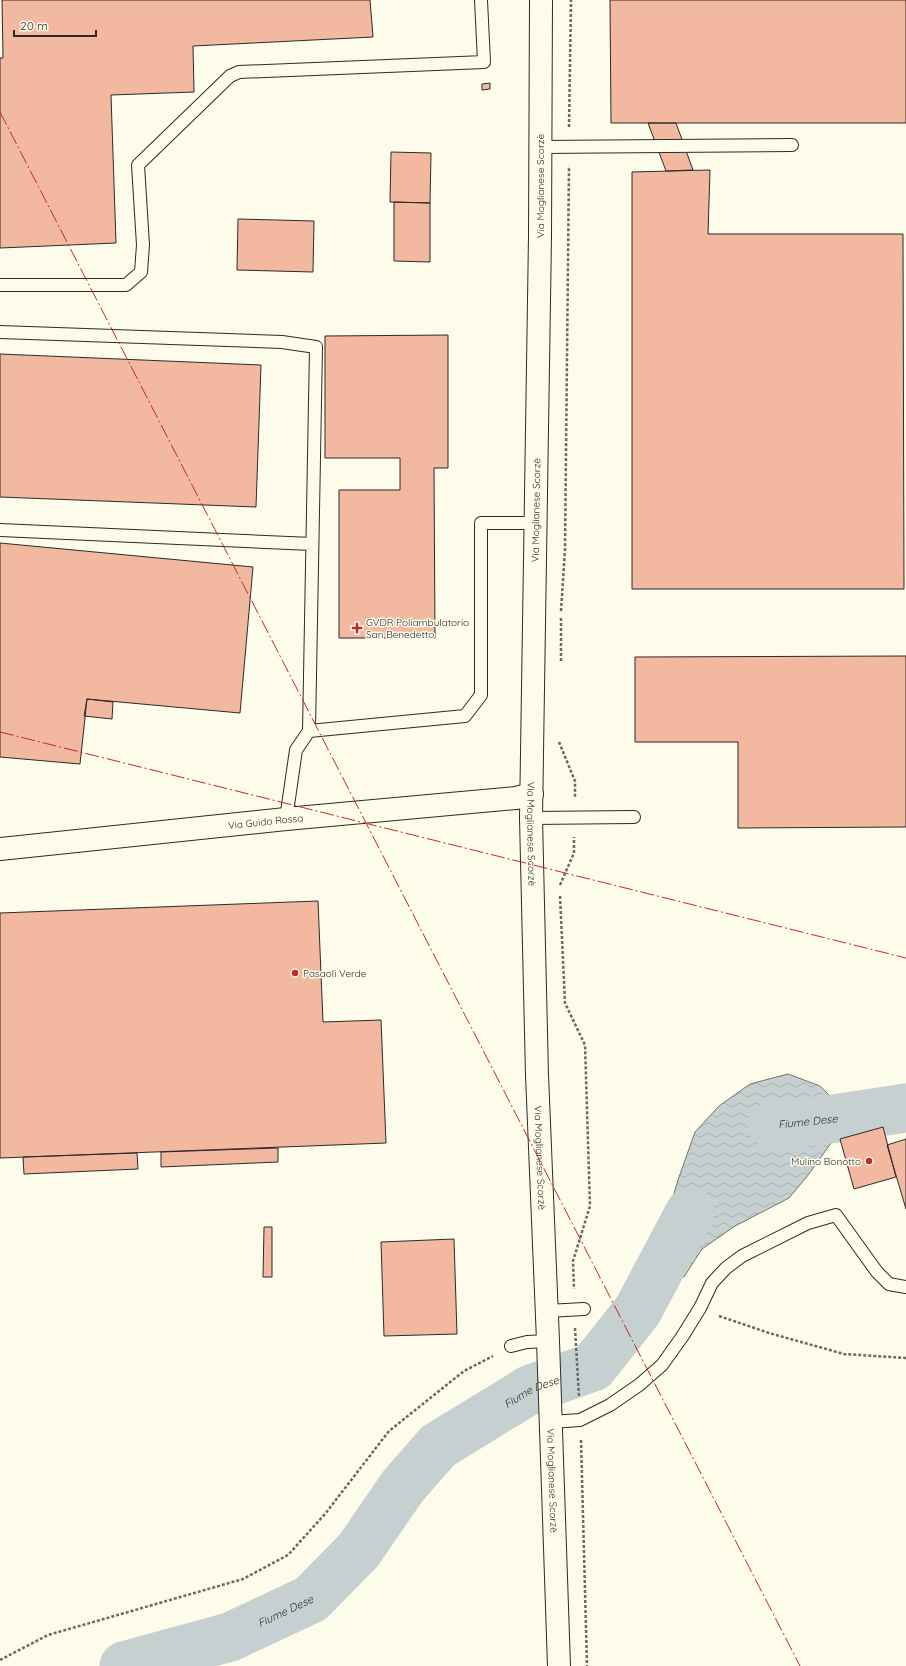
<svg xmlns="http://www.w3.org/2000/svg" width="906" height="1666" viewBox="0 0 906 1666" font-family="Quicksand,sans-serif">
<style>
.water{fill:url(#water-waves);stroke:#74746e}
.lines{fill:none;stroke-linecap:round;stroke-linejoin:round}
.river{stroke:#c7d0d0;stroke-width:49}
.building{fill:#f2b8a0;stroke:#2b2b2b}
.lane-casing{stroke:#2b2b2b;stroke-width:14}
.street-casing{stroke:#2b2b2b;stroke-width:24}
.secondary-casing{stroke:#2b2b2b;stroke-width:24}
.path{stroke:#6a6964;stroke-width:2.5;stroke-dasharray:3 2;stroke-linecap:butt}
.lane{stroke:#fdfbea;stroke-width:12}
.street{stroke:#fdfbea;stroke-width:22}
.secondary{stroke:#fdfbea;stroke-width:22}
.power{stroke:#c62828;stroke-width:1;stroke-dasharray:14 3 2 3;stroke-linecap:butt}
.poi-dot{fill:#c62828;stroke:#fdfbea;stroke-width:1.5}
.labels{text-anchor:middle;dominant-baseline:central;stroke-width:3;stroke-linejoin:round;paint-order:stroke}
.street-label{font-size:10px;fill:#2b2b2b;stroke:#fdfbea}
.poi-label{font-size:10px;fill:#2b2b2b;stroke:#fdfbea;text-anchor:start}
.water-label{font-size:11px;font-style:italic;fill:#2b2b2b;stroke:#fdfbea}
</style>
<defs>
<pattern id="water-waves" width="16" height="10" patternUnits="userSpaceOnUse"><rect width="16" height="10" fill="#c7d0d0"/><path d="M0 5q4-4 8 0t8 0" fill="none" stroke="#abb3b3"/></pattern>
</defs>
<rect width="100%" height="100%" fill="#fdfbea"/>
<path class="water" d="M 788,1074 L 820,1086 L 837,1103 L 845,1137 L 831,1143 L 809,1174 L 789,1198 L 735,1226 L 702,1249 L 684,1277 L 646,1267 L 671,1204 L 678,1180 L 695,1132 L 719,1106 L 750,1084 Z"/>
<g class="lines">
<g class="river">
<path id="s1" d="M 773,1125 L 840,1118 L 906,1108"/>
<path id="s2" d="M 124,1666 L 230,1637 L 311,1599 L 359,1550 L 403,1486 L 438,1446 L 531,1389 L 593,1367 L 638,1310 L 690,1212"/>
</g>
</g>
<path class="building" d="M 2,0 L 370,0 L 373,37 L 193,46 L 194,92 L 111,95 L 116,243 L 0,248 L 0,58 L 3,58 Z
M 610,0 L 906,0 L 906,123 L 611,123 Z
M 490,83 L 490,89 L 482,90 L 482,84 Z
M 648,123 L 676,123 L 693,170 L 666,171 Z
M 391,152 L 431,153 L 430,203 L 390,202 Z
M 710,170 L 708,234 L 903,234 L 904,589 L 632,589 L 632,172 Z
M 394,202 L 430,203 L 430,262 L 394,261 Z
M 238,219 L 314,221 L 313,272 L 237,270 Z
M 448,335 L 448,468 L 434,468 L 435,638 L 339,638 L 339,490 L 400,490 L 400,458 L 325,458 L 325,336 Z
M 0,354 L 261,365 L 256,507 L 0,497 Z
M 0,543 L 253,567 L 240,713 L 87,699 L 80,764 L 0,757 Z
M 906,656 L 906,827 L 738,828 L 738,742 L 635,742 L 635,657 Z
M 87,699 L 113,702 L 112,719 L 84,716 Z
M 318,901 L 323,1022 L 381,1020 L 386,1143 L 0,1158 L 0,913 Z
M 883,1127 L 896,1177 L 854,1189 L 840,1139 Z
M 906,1139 L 906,1209 L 887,1145 Z
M 278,1148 L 278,1162 L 161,1167 L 161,1152 Z
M 137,1153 L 138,1169 L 24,1174 L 23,1157 Z
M 264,1227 L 272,1227 L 272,1277 L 263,1277 Z
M 454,1239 L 457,1334 L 384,1336 L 381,1242 Z"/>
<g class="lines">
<g class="lane-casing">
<path id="lane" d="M 540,147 L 792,145
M 0,285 L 126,285 L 141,272 L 143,245 L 138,165 L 230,76 L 239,72 L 484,62 L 481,0
M 0,332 L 282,342 L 316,347 L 309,731 L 296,750 L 286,819
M 0,530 L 312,544
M 309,731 L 465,716 L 481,695 L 481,523 L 536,523
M 531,818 L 634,817
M 547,1311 L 584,1309
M 511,1346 L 527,1342 L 548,1341
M 551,1422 L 580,1420 L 610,1405 L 639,1385 L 662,1365 L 682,1337 L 700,1308 L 712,1283 L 726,1268 L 742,1256 L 808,1223 L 836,1215 L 877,1272 L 889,1284 L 906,1287"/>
</g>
<g class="street-casing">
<g id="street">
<path id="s3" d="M 0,849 L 286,819 L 516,798 L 532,794"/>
</g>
</g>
<g class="secondary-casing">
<g id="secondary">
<path id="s4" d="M 541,0 L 540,236 L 531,818 L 537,1075 L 548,1341 L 559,1666"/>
</g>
</g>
<path class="path" d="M 569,127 L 571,0
M 561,611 L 565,550 L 569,166
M 561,661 L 561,616
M 559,742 L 575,781 L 575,798
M 560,885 L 574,853 L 574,837
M 560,896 L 565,1003 L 585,1045 L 590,1206 L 573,1261 L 574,1289
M 719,1316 L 769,1333 L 844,1354 L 906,1358
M 575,1328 L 579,1397
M 581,1440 L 587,1666
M 0,1660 L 48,1635 L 243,1579 L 288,1555 L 325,1514 L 389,1431 L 464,1371 L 493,1356"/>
<use href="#lane" class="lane"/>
<use href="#street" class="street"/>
<use href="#secondary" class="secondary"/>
<path class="power" d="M 0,112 L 800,1666
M 0,732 L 906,958"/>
</g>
<g class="poi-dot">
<path d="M355 622h4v4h4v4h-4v4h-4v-4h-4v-4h4z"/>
<circle cx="295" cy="973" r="4"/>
<circle cx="869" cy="1161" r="4"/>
</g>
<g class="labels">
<g class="street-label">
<text transform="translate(540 186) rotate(-90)">Via Moglianese Scorzè</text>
<text transform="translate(536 510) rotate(-89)">Via Moglianese Scorzè</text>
<text stroke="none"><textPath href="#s3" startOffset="267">Via Guido Rossa</textPath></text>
<text stroke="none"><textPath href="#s4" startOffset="834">Via Moglianese Scorzè</textPath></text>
<text stroke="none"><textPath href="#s4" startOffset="1158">Via Moglianese Scorzè</textPath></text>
<text stroke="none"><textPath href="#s4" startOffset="1481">Via Moglianese Scorzè</textPath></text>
</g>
<g class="poi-label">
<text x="366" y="622">GVDR Poliambulatorio<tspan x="366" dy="12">San Benedetto</tspan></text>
<text x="303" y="973">Pasaoli Verde</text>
<text x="861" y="1161" text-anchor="end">Mulino Bonotto</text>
</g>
<g class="water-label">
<text stroke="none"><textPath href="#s1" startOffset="35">Fiume Dese</textPath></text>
<text stroke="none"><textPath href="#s2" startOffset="507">Fiume Dese</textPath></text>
<text stroke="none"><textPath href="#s2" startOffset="171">Fiume Dese</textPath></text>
</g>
</g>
<path d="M14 30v6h82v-6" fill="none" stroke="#2b2b2b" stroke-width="2"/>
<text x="20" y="30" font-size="12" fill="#2b2b2b" stroke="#fdfbea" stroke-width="3" paint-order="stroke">20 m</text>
</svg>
